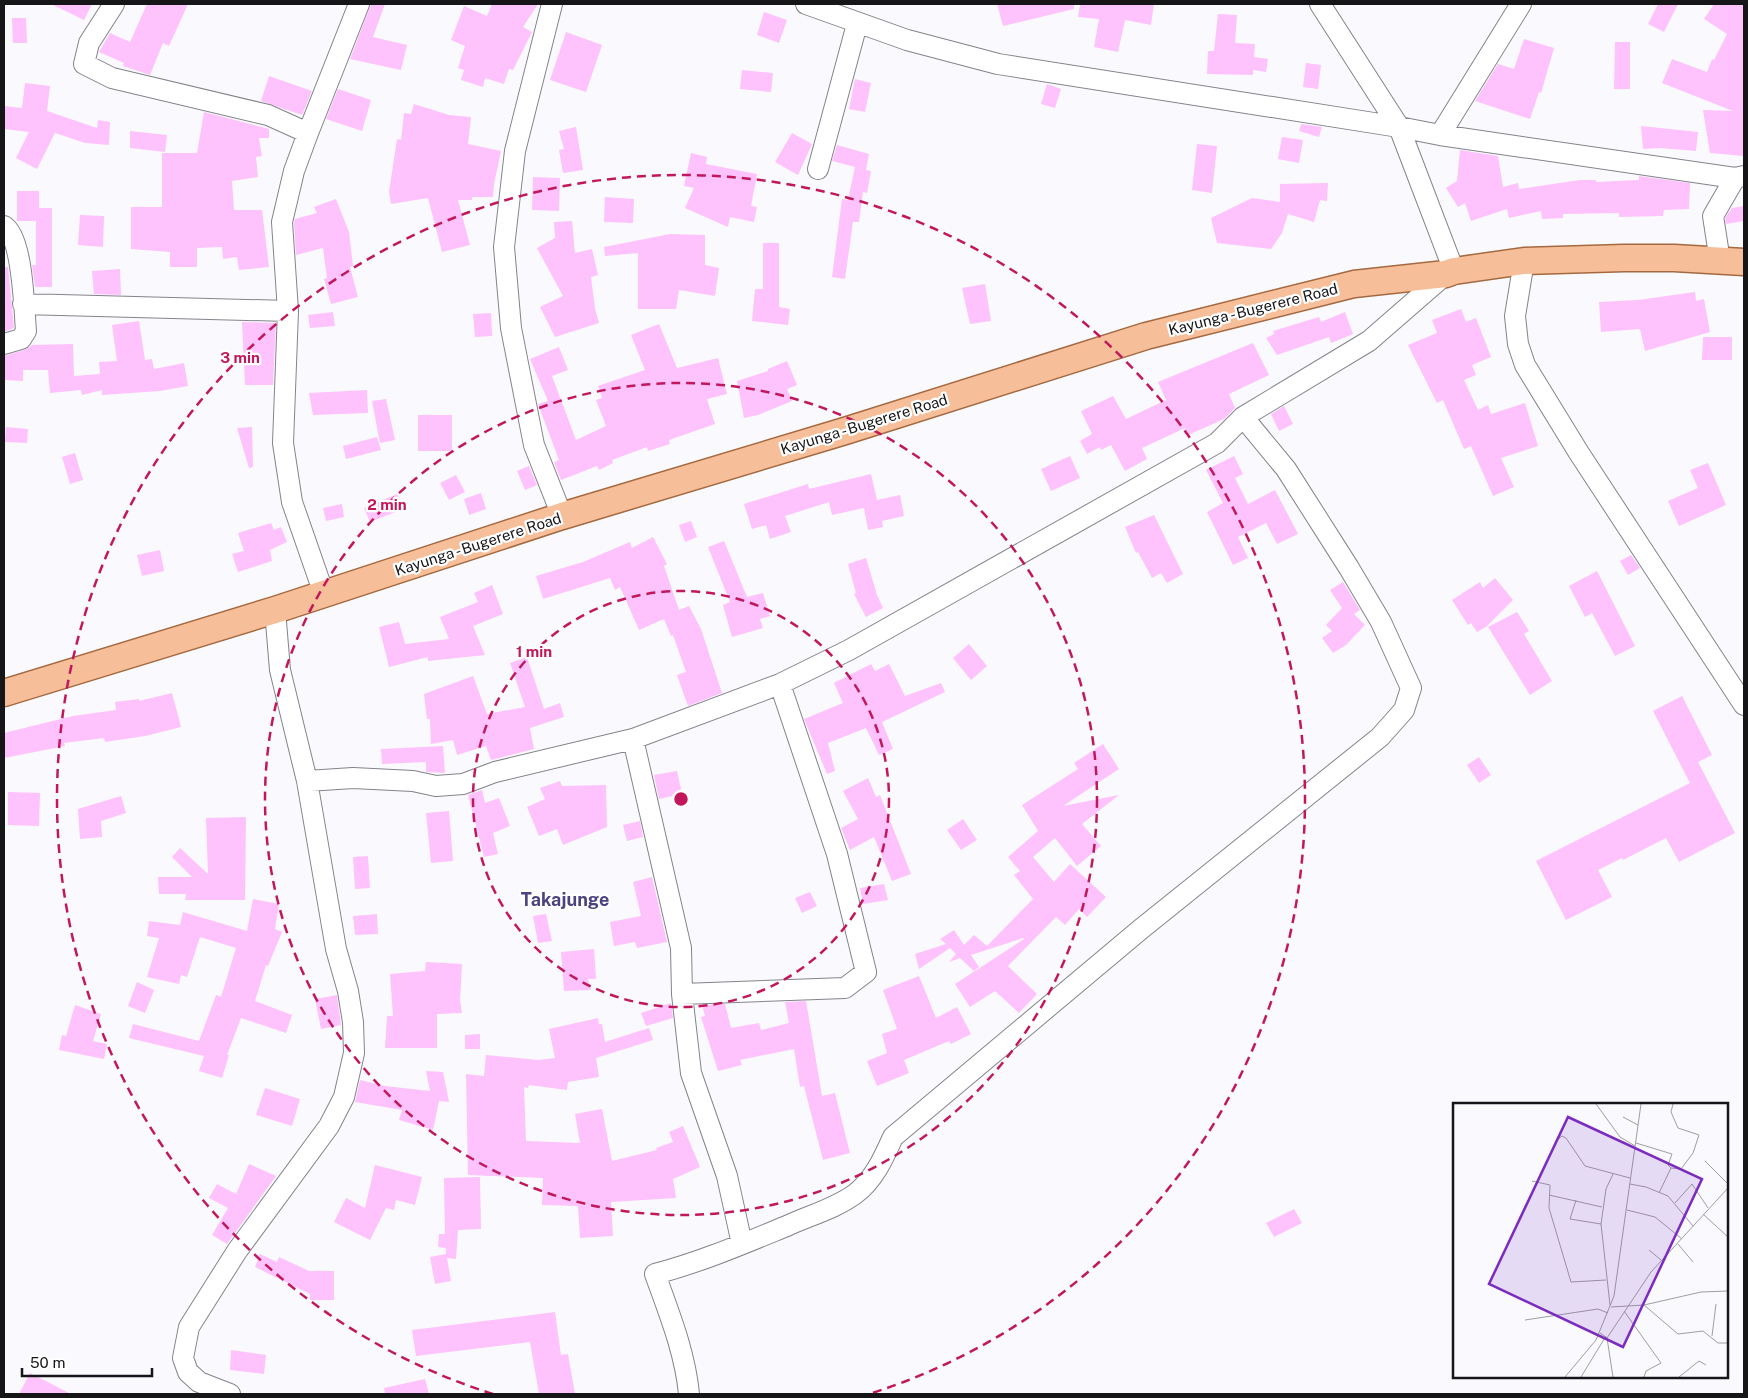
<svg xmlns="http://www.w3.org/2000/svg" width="1748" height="1398" viewBox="0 0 1748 1398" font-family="'Public Sans',sans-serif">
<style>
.building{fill:#fec2fc}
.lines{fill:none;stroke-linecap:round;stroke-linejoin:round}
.minor-casing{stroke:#84838b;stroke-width:22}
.major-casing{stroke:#a56940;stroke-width:29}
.minor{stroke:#fff;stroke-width:20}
.major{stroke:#f7bf99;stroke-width:26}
.ring{fill:none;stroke:#c2185b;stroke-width:2.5;stroke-dasharray:9 6}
.labels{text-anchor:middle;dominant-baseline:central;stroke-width:4.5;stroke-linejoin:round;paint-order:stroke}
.street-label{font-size:15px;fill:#161619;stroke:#fff}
.quarter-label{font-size:18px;font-weight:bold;fill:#4c4280;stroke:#fff}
.inset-road{fill:none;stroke:#9f9fa2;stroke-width:1}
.view{fill:#7b2cbf;fill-opacity:0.15;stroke:#7b2cbf;stroke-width:2.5}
.inset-edge{fill:none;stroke:#161619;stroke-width:2.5}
.centre{fill:#c2185b;stroke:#fff;stroke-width:2.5}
.ring-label{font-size:15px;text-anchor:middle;font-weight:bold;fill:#c2185b;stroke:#fff;stroke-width:4.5;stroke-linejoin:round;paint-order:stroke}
</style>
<rect width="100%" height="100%" fill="#fafafe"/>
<path class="building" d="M 51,4 L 92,4 L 84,20 Z
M 147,4 L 188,4 L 169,46 L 163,43 L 150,75 L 123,66 L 124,63 L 99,52 L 110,33 L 130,42 Z
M 371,4 L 385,4 L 373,37 L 407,45 L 401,70 L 350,59 Z
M 492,4 L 538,4 L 523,27 L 532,32 L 513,70 L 509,69 L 504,84 L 485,78 L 483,87 L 461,80 L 464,70 L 458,68 L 465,46 L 451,40 L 464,6 L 487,16 Z
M 997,4 L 1074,4 L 1074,9 L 1003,26 Z
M 1080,4 L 1154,4 L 1151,25 L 1125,20 L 1118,52 L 1094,47 L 1099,19 L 1078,17 Z
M 1658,4 L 1678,4 L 1664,32 L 1648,24 Z
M 1714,4 L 1744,4 L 1744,156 L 1710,153 L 1703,110 L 1733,111 L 1662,83 L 1672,59 L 1707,72 L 1712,59 L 1714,60 L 1727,34 L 1704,19 Z
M 764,12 L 787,20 L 779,43 L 757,35 Z
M 1218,14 L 1237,15 L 1235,43 L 1255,44 L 1254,57 L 1268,59 L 1266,72 L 1253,70 L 1253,75 L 1207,74 L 1208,51 L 1214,51 Z
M 12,18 L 26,18 L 27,43 L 13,43 Z
M 566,32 L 602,45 L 586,92 L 550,80 Z
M 1524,39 L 1554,48 L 1541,93 L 1539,92 L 1530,119 L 1475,101 L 1498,64 L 1514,69 Z
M 1615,42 L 1630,42 L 1630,89 L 1614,89 Z
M 1306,63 L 1321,65 L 1318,89 L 1303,87 Z
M 742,70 L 773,73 L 771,92 L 740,89 Z
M 269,76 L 312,91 L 302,115 L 261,101 Z
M 855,79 L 871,83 L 865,112 L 849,109 Z
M 25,83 L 50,86 L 47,111 L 97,128 L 98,120 L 110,122 L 109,145 L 85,143 L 55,133 L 37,169 L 16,158 L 29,132 L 4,129 L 4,106 L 22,108 Z
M 1047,84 L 1061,89 L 1055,108 L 1041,104 Z
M 338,89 L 371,100 L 362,131 L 326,119 Z
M 414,104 L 449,115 L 471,117 L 468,144 L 501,151 L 494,184 L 493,197 L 472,197 L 472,200 L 458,200 L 470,245 L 442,252 L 428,198 L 391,204 L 389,192 L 397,139 L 401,140 L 404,113 L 411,114 Z
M 204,112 L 269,129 L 269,138 L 259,138 L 262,156 L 256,157 L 258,177 L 232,181 L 234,210 L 262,210 L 269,267 L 239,270 L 237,257 L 223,259 L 222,247 L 197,248 L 197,267 L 170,267 L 170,252 L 131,249 L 131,207 L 162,207 L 162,153 L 197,153 Z
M 1301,124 L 1322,127 L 1319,137 L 1299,131 Z
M 1641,126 L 1698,132 L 1696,151 L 1660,148 L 1643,149 Z
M 576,127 L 583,170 L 563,173 L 559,150 L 564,149 L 559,131 Z
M 130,131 L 167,135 L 165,152 L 130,148 Z
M 792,133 L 812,144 L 798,175 L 775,162 Z
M 1282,137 L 1303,140 L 1299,163 L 1278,159 Z
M 1197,144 L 1217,146 L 1212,193 L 1192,190 Z
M 837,145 L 869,154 L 866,170 L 871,171 L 867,193 L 863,192 L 859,222 L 853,222 L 845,279 L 832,277 L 842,199 L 848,200 L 855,167 L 832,161 Z
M 1460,150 L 1498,156 L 1503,187 L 1518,183 L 1519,189 L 1580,180 L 1596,180 L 1596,182 L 1639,180 L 1639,176 L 1690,183 L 1689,209 L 1664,210 L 1663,216 L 1619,217 L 1619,213 L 1563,214 L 1563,218 L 1542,219 L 1541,211 L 1509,218 L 1507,209 L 1471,221 L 1465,203 L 1458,207 L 1446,188 L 1457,181 Z
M 691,153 L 707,157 L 706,164 L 757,174 L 751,206 L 757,207 L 754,222 L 730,217 L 728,227 L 685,208 L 694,188 L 684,186 Z
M 533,177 L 560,178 L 559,211 L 532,210 Z
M 1328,183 L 1327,201 L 1320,200 L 1314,222 L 1288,214 L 1282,233 L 1271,249 L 1217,243 L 1211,218 L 1252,198 L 1280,202 L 1280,184 Z
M 17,191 L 39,191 L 39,208 L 52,208 L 52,287 L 35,287 L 32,265 L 36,265 L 36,221 L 17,221 Z
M 605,197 L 634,199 L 633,223 L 604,222 Z
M 336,199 L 349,232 L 353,266 L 350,267 L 358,297 L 331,304 L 324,279 L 327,278 L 323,248 L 296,255 L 294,223 L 295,219 L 317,213 L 314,207 Z
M 1744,206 L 1744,221 L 1726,224 L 1725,218 L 1732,208 Z
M 80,215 L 104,216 L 103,247 L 78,245 Z
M 572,221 L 575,253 L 592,249 L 598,275 L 591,277 L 595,309 L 599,323 L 555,337 L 540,307 L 563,296 L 537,248 L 555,238 L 554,222 Z
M 670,234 L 705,235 L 705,265 L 719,268 L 715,296 L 679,290 L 676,309 L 638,309 L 638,253 L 605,256 L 604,247 Z
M 763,243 L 779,243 L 779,307 L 790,309 L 788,325 L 752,321 L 755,289 L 763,289 Z
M 4,267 L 8,267 L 14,328 L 4,332 Z
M 120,269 L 121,295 L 94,294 L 92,271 Z
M 985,284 L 991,321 L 970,324 L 962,288 Z
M 1695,292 L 1696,301 L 1704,299 L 1710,332 L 1645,351 L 1640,329 L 1601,332 L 1599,302 L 1638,300 Z
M 1461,309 L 1466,322 L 1476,318 L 1491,357 L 1472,365 L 1476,375 L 1464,380 L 1478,410 L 1488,405 L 1491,414 L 1525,403 L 1538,446 L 1501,458 L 1514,487 L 1493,496 L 1471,446 L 1464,449 L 1443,400 L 1437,403 L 1408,345 L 1437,333 L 1432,320 Z
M 333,312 L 335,326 L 310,328 L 308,315 Z
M 1345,312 L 1353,334 L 1331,343 L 1329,337 L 1277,355 L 1266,338 L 1274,334 L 1273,331 L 1319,317 L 1321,322 Z
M 491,313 L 492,336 L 475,337 L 473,314 Z
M 139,321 L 145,360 L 152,359 L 154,369 L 184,363 L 188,386 L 160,391 L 102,395 L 102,390 L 82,395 L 81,390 L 50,393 L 48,370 L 23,370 L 23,381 L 4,380 L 4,356 L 24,350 L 32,345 L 73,344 L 74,376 L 100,374 L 99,362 L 117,361 L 112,325 Z
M 242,322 L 276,323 L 273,385 L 245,385 Z
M 659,324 L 677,368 L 718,358 L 727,394 L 707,399 L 715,424 L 669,440 L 670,444 L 648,451 L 647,447 L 612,460 L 613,463 L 599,470 L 597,466 L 561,480 L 554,462 L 559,460 L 538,404 L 548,401 L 530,359 L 559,347 L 568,370 L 552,376 L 576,440 L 606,426 L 596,400 L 602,398 L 598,386 L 645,370 L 631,335 Z
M 1703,337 L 1732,337 L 1732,360 L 1702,360 Z
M 1253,343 L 1269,375 L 1229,394 L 1235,408 L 1224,419 L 1188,435 L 1185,428 L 1142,448 L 1147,459 L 1125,471 L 1111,445 L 1101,450 L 1100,447 L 1087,454 L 1080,441 L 1092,434 L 1081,411 L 1113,396 L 1126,419 L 1166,400 L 1158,382 Z
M 787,361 L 797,385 L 787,389 L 792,401 L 758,415 L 744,418 L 737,381 L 768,371 L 768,369 Z
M 367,390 L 368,413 L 313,415 L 309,393 Z
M 386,399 L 395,440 L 380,443 L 372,401 Z
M 1284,406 L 1293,424 L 1279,431 L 1271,414 Z
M 418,415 L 452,415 L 452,451 L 418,451 Z
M 6,427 L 28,429 L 27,443 L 5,442 Z
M 252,427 L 253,467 L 249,468 L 237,428 Z
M 377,437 L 381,450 L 346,459 L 343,446 Z
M 75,453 L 83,480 L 70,484 L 62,457 Z
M 1070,456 L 1080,478 L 1051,491 L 1041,469 Z
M 1234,456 L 1243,474 L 1235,478 L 1248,504 L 1275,490 L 1298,534 L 1277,544 L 1266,523 L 1238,537 L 1248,558 L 1233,565 L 1207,512 L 1223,503 L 1206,470 Z
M 1708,463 L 1726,505 L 1679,526 L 1668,501 L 1698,488 L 1690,470 Z
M 529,466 L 537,485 L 525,490 L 517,471 Z
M 871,474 L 877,500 L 900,495 L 904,516 L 882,521 L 883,527 L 868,530 L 864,508 L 832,515 L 829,502 L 785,516 L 791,532 L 770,539 L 766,525 L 752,529 L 744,504 L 808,484 L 809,489 Z
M 456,475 L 465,492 L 449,500 L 440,483 Z
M 481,493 L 486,509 L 469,515 L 464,499 Z
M 397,494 L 403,509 L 370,522 L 364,508 Z
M 342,504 L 344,517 L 326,521 L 323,508 Z
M 1154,515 L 1183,574 L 1167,583 L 1161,573 L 1152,578 L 1138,552 L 1136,553 L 1125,527 Z
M 691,521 L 697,537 L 685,542 L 679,525 Z
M 271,523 L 274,530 L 281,527 L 287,542 L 270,550 L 272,561 L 238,572 L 232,554 L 244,551 L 238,533 Z
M 653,537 L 667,564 L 664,566 L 679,610 L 689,606 L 701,629 L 722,693 L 688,706 L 677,675 L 686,672 L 673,635 L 671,636 L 664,619 L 639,630 L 620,587 L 615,590 L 610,578 L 543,599 L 536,576 L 583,562 L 630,542 L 632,548 Z
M 724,541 L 747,597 L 763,593 L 770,616 L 760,619 L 763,628 L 732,637 L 723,605 L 730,602 L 708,547 Z
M 160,550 L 164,571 L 142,576 L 137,555 Z
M 1631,555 L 1640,568 L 1628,575 L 1620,561 Z
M 866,558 L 877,595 L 883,608 L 866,617 L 854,594 L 856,593 L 848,564 Z
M 1597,571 L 1635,646 L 1615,656 L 1592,613 L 1585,617 L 1569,586 Z
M 1495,578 L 1513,600 L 1486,627 L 1477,632 L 1471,623 L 1468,625 L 1452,600 L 1480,582 L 1483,588 Z
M 1343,582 L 1360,610 L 1354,614 L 1365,625 L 1346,645 L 1333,653 L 1322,638 L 1332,631 L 1326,625 L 1342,608 L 1330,590 Z
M 492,585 L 503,614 L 473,626 L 485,655 L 428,661 L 428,657 L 389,667 L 379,627 L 399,622 L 405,644 L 449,639 L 440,617 L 478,602 L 474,593 Z
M 1517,612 L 1529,631 L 1524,634 L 1552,681 L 1530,695 L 1488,627 Z
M 969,644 L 987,666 L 971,680 L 953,658 Z
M 527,657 L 544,709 L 560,703 L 564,717 L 530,728 L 534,749 L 491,760 L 486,746 L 457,755 L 453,740 L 431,744 L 430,719 L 427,719 L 424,694 L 473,676 L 487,714 L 525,707 L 510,663 Z
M 871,664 L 875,671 L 889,664 L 905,696 L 941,683 L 945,692 L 882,722 L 893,749 L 879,755 L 866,728 L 828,743 L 835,771 L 827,774 L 804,719 L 843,703 L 834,683 Z
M 172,693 L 181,727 L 145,736 L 105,742 L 104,738 L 64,743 L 65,746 L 4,758 L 4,733 L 73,716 L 116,710 L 115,702 L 139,699 L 139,701 Z
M 1682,696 L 1712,755 L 1698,762 L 1735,833 L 1679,862 L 1666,838 L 1623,860 L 1622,858 L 1598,870 L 1612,897 L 1566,920 L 1536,861 L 1690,783 L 1653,711 Z
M 1103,744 L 1119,769 L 1063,806 L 1119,795 L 1082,824 L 1101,846 L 1077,866 L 1055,838 L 1033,857 L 1054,882 L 1070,864 L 1106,897 L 1087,917 L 1079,909 L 1065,925 L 1056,917 L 1008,966 L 1037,994 L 1019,1013 L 995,991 L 970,1007 L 955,984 L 1024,939 L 1023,938 L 971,955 L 979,967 L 974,971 L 960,958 L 949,962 L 956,954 L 950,948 L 919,969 L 915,954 L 946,944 L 940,939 L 954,930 L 964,945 L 974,935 L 987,946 L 1033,899 L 1014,875 L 1020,871 L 1008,857 L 1038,831 L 1022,805 L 1078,769 L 1074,763 Z
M 443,746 L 445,773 L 426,772 L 426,762 L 382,764 L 381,749 Z
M 1479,757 L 1491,775 L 1479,783 L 1467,765 Z
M 677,771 L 682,794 L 659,799 L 654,775 Z
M 868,778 L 876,797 L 880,795 L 911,874 L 892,881 L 874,837 L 850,850 L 841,828 L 858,819 L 843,791 Z
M 560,781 L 562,786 L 606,785 L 607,827 L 563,845 L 557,829 L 539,836 L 527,807 L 545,799 L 540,788 Z
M 482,790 L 485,803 L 499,798 L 510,826 L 493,833 L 498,854 L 484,857 L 468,795 Z
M 8,792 L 40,793 L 39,826 L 8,825 Z
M 121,796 L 126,813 L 101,821 L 102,837 L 80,839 L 78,809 Z
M 449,811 L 453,861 L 431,863 L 426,813 Z
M 246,817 L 245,900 L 185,900 L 186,894 L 159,894 L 158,877 L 192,877 L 172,857 L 180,848 L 208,874 L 206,818 Z
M 963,819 L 977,840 L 961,850 L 947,830 Z
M 640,821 L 643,837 L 627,841 L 623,825 Z
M 368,856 L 370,888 L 355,889 L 353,857 Z
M 652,877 L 667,942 L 637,948 L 635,942 L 614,946 L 610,922 L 641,916 L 633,882 Z
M 884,884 L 888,900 L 863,904 L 860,888 Z
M 810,892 L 817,906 L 802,913 L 795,898 Z
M 253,899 L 279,904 L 275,929 L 282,932 L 268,966 L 266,965 L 255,1001 L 292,1015 L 286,1033 L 241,1018 L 227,1055 L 229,1055 L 222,1078 L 199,1071 L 204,1056 L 129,1038 L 133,1024 L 199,1041 L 216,995 L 221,997 L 236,948 L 200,937 L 187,977 L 181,975 L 179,984 L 147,977 L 159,938 L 147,936 L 149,921 L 180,925 L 183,912 L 247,931 Z
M 377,914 L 378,934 L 355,935 L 353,916 Z
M 546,914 L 552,941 L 538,943 L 533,916 Z
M 594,949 L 596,979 L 588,979 L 591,990 L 564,991 L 561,952 Z
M 426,962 L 462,964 L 460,1000 L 462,1013 L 437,1014 L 437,1048 L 385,1048 L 387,1016 L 393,1016 L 390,974 L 425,971 Z
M 919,976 L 936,1018 L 957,1007 L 971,1034 L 951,1044 L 949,1041 L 904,1060 L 909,1073 L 877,1086 L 867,1061 L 887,1053 L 882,1034 L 897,1029 L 883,990 Z
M 137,982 L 154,990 L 145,1013 L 128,1006 Z
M 337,995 L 341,1025 L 321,1029 L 315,999 Z
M 806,1001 L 822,1096 L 835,1093 L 850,1153 L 823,1160 L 804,1086 L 800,1087 L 794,1049 L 740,1060 L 742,1065 L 718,1071 L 701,1017 L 705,1016 L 702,1005 L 725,1004 L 731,1028 L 759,1023 L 761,1030 L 789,1023 L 785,1002 Z
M 671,1003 L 673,1018 L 646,1026 L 641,1013 Z
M 75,1005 L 101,1014 L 93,1041 L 107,1044 L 104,1059 L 59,1050 L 62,1035 L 66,1036 Z
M 598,1018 L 599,1024 L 602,1024 L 605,1042 L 649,1028 L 653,1040 L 596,1058 L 599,1077 L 568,1082 L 567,1090 L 529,1085 L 528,1088 L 524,1087 L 526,1141 L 580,1143 L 575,1114 L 602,1109 L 612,1161 L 657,1150 L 656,1148 L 673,1142 L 669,1132 L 683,1126 L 700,1167 L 673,1179 L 676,1198 L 611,1202 L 613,1236 L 580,1238 L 578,1206 L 542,1205 L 543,1178 L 468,1175 L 466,1074 L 484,1076 L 486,1055 L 538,1060 L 555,1058 L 549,1029 Z
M 480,1034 L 480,1049 L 465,1049 L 465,1035 Z
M 426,1071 L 443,1072 L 449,1102 L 439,1101 L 433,1130 L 399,1120 L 402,1110 L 355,1102 L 360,1080 L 385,1086 L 430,1091 Z
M 265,1088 L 300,1099 L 292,1126 L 256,1115 Z
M 249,1164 L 276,1176 L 227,1244 L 212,1235 L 228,1208 L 209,1198 L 217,1184 L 236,1194 Z
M 375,1165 L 422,1177 L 415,1205 L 396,1200 L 394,1210 L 386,1208 L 370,1240 L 334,1222 L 346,1198 L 365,1208 Z
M 480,1177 L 481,1229 L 458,1230 L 456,1259 L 447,1258 L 451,1281 L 435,1284 L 430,1257 L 446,1254 L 446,1248 L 438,1247 L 439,1234 L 445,1234 L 444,1178 Z
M 1294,1209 L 1302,1223 L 1274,1237 L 1266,1223 Z
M 260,1254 L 277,1262 L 279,1257 L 309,1271 L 334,1271 L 334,1300 L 310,1300 L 310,1294 L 255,1267 Z
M 555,1312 L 561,1355 L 568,1354 L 575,1394 L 539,1394 L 530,1342 L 416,1356 L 412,1330 Z
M 231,1350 L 266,1355 L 264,1374 L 230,1370 Z
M 30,1373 L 71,1394 L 19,1394 Z
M 425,1379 L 429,1394 L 385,1394 L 384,1388 Z"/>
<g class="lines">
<g class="minor-casing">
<path id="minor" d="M 114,4 L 89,43 L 84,64 L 112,78 L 268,115 L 308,133
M 552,4 L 515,151 L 504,247 L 511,328 L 534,445 L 562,516
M 806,4 L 907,40 L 998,64 L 1399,127 L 1440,135 L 1735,178
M 1320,4 L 1399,127 L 1454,271
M 1440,135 L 1521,4
M 818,169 L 857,24
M 4,226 C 23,238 24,308 26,331 L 21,339 L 4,344
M 1524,261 L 1515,316 L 1518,344 L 1525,365 L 1579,453 L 1744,705
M 1720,261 L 1713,216 L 1735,178 L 1744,176
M 23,304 L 288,311
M 324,594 L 292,502 L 283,443 L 288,311 L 282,222 L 294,171 L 308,133 L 359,4
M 633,739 L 681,948 L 682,994 L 691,1073 L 727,1176 L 742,1244
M 307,781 L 353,778 L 413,781 L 436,786 L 463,784 L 495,772 L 633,739 L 780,684 L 849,650 L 1217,443 L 1243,417 L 1369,341 L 1446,274
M 682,994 L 845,988 L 866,972 L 837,854 L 780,684
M 230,1394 L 199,1382 L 188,1372 L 183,1358 L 189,1327 L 237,1251 L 329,1126 L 344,1097 L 354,1053 L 353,1022 L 348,991 L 336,949 L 307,781 L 280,670 L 275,610
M 689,1394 C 685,1352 669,1313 655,1274 C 701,1262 745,1243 789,1225 C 811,1215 836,1208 855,1194 C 874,1180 884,1157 893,1137 L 1141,929 L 1380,737 L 1404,710 L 1411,688 L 1381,622 L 1349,568 L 1286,469 L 1243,417"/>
</g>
<g class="major-casing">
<path id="major" d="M 4,693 L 275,610 L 562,516 L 845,431 L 1146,336 L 1354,284 L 1446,274 L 1454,271 L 1524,261 L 1624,258 L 1674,258 L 1744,262"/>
</g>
<use href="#minor" class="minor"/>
<use href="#major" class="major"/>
</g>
<g class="ring">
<circle cx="681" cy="799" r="208"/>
<circle cx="681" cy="799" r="416"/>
<path d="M493 1394A624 624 0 1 1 869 1394"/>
</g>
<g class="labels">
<g class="street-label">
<text transform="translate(1253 309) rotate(-14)">Kayunga - Bugerere Road</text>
<text transform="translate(864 424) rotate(-17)">Kayunga - Bugerere Road</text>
<text transform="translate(478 544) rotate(-18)">Kayunga - Bugerere Road</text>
</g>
<g class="quarter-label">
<text x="565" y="899">Takajunge</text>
</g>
</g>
<g transform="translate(1453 1103)">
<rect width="275" height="275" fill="#fafafe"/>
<path class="inset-road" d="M 143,1 L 167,34 L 182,43M 170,14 L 185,22M 104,37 L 109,33 L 113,35 L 132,63 L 177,75M 183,40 L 219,51 L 215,62 L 218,65M 252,58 L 275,81M 218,65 L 228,66 L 240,50 L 246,32 L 225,25 L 218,9 L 220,1M 79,78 L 97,82 L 96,105 L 118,179 L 153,177M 177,81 L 193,84 L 215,93 L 240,123M 206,90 L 218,65M 96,92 L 149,104M 123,97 L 117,116 L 148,121M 222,100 L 239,81 L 255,105M 174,107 L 202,114 L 229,136M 250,111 L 275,134M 225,141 L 240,159M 196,147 L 208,157M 157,202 L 148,121 L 153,86 L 160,71M 191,202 L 248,189 L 275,188M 158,204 L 191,202 L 225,231 L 250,228 L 265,240 L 275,240M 171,208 L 208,260 L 193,268 L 191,274M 72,217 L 145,206 L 155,210M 147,230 L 154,235 L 160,274M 259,233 L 263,201M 154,235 L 198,169 L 275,85M 112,274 L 143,237 L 161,193 L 188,1M 128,274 L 153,233M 226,274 L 246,258 L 253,262"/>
<path class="view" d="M 115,14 L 249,76 L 170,244 L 36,181 Z"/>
<rect width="275" height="275" class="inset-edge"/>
</g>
<circle cx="681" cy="799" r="8" class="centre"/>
<g class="ring-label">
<text x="240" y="363">3 min</text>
<text x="387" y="510">2 min</text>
<text x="534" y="657">1 min</text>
</g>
<rect width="1748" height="1398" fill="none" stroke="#161619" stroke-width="10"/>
<path d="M22 1368v8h130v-8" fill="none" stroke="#161619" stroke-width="2.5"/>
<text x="30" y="1368" font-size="15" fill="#161619" stroke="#ffffff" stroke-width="4" paint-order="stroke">50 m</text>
</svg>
